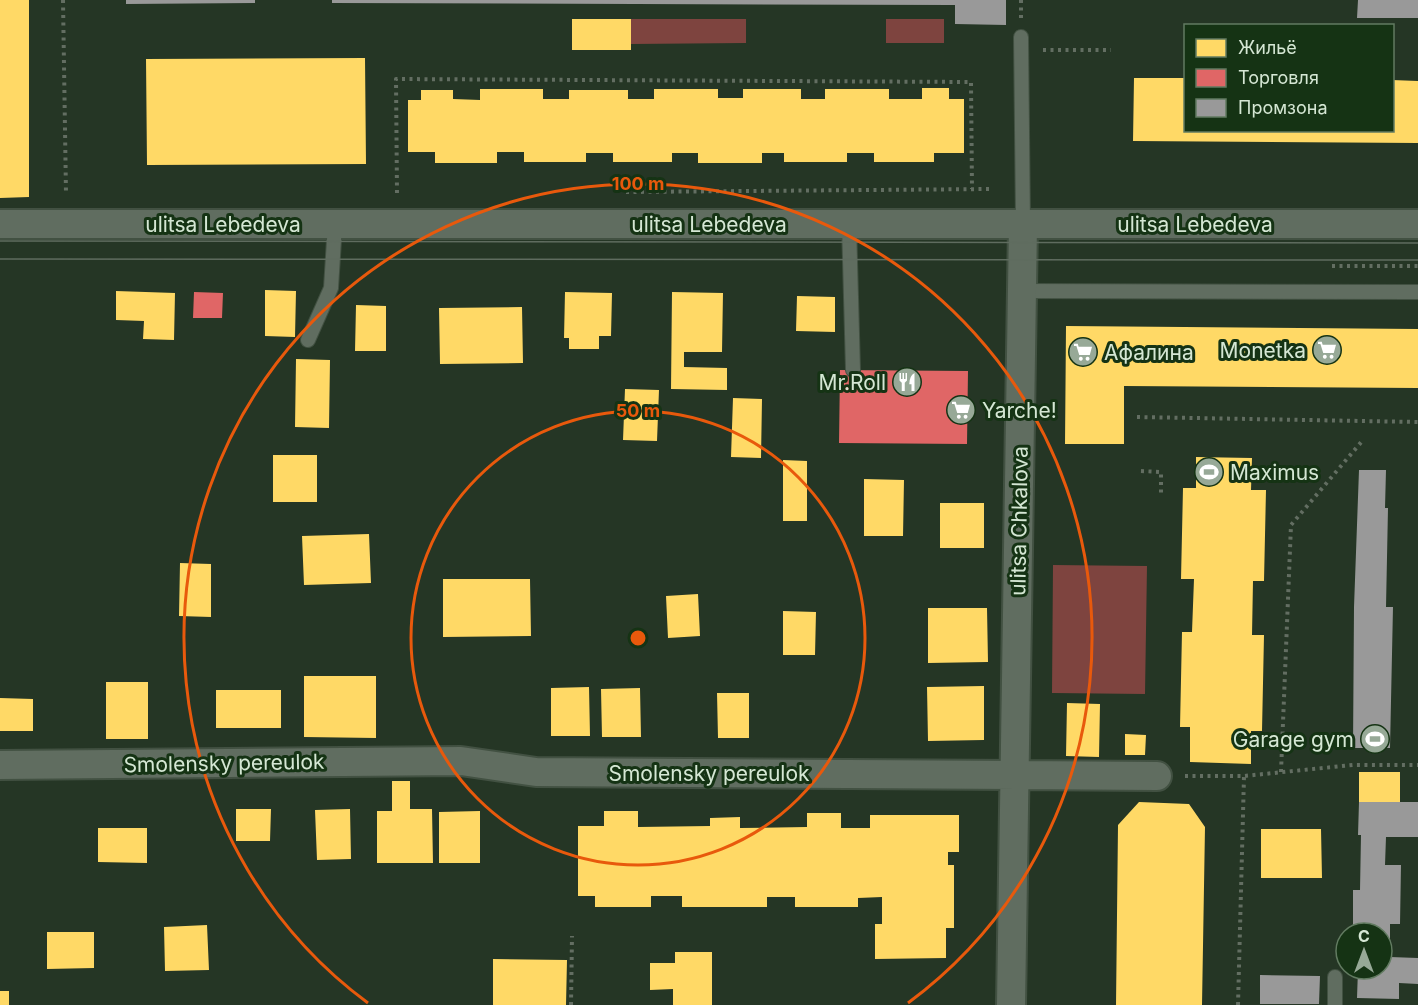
<svg xmlns="http://www.w3.org/2000/svg" width="1418" height="1005" viewBox="0 0 1418 1005" font-family="Inter,sans-serif">
<style>
.green{fill:#7e443f}
.homes{fill:#ffd966}
.shops{fill:#e06666}
.industry{fill:#999}
.lines{fill:none;stroke-linecap:round;stroke-linejoin:round}
.service-casing{stroke:#425142;stroke-width:16}
.minor-casing{stroke:#425142;stroke-width:32}
.path{stroke:#636e62;stroke-width:4;stroke-dasharray:3 4.5;stroke-linecap:butt}
.service{stroke:#606d60;stroke-width:14}
.minor{stroke:#606d60;stroke-width:28}
.tram{stroke:#5f6c5f;stroke-width:1.5}
.ring{fill:none;stroke:#e8590c;stroke-width:3}
.labels{text-anchor:middle;dominant-baseline:central;stroke-width:6;stroke-linejoin:round;paint-order:stroke}
.street-label{font-size:21px;fill:#d5e7d4;stroke:#153314}
.poi-label{font-size:21px;fill:#d5e7d4;stroke:#153314;text-anchor:end}
.centre{fill:#e8590c;stroke:#153314;stroke-width:3}
.ring-label{font-size:18px;text-anchor:middle;font-weight:bold;fill:#e8590c;stroke:#153314;stroke-width:6;stroke-linejoin:round;paint-order:stroke}
</style>
<rect width="100%" height="100%" fill="#253625"/>
<path class="green" d="M 631,19 L 746,19 L 746,43 L 631,44 Z
M 886,19 L 944,19 L 944,43 L 886,43 Z
M 1053,565 L 1147,566 L 1145,694 L 1052,693 Z"/>
<path class="homes" d="M 0,0 L 29,0 L 29,197 L 0,198 Z
M 572,19 L 631,19 L 631,50 L 572,50 Z
M 365,58 L 366,164 L 147,165 L 146,59 Z
M 1134,78 L 1186,78 L 1186,130 L 1392,130 L 1392,80 L 1418,81 L 1418,143 L 1133,141 Z
M 922,88 L 949,88 L 949,99 L 964,99 L 964,153 L 934,153 L 934,162 L 874,162 L 874,153 L 847,153 L 847,162 L 784,162 L 784,153 L 762,153 L 762,163 L 698,163 L 698,153 L 672,153 L 672,162 L 613,162 L 613,153 L 586,153 L 586,162 L 524,162 L 524,152 L 497,152 L 497,163 L 435,163 L 435,152 L 408,152 L 408,100 L 421,100 L 421,90 L 453,90 L 453,99 L 480,100 L 480,89 L 543,89 L 543,99 L 569,99 L 569,90 L 628,90 L 628,99 L 654,99 L 654,89 L 718,89 L 718,98 L 743,98 L 743,89 L 801,89 L 801,99 L 825,99 L 825,89 L 889,89 L 889,99 L 922,99 Z
M 265,290 L 296,291 L 295,337 L 265,336 Z
M 116,291 L 175,293 L 174,340 L 143,339 L 144,321 L 116,320 Z
M 565,292 L 612,293 L 611,336 L 599,336 L 599,349 L 569,349 L 569,338 L 564,338 Z
M 672,292 L 723,293 L 722,352 L 684,352 L 684,367 L 727,368 L 727,390 L 671,389 Z
M 797,296 L 835,297 L 835,332 L 796,331 Z
M 356,305 L 386,306 L 386,351 L 355,351 Z
M 522,307 L 523,363 L 440,364 L 439,308 Z
M 1066,326 L 1418,329 L 1418,388 L 1124,386 L 1124,444 L 1065,444 Z
M 296,359 L 330,360 L 329,428 L 295,427 Z
M 625,389 L 659,390 L 657,441 L 623,440 Z
M 733,398 L 762,399 L 761,458 L 731,457 Z
M 273,455 L 317,455 L 317,502 L 273,502 Z
M 1196,457 L 1252,458 L 1251,490 L 1266,490 L 1264,581 L 1253,581 L 1252,635 L 1264,635 L 1262,731 L 1251,731 L 1251,764 L 1190,762 L 1190,727 L 1180,727 L 1182,632 L 1192,632 L 1194,579 L 1181,579 L 1183,488 L 1196,488 Z
M 783,460 L 807,461 L 807,521 L 783,521 Z
M 864,479 L 904,480 L 903,536 L 864,536 Z
M 940,503 L 984,503 L 984,548 L 940,548 Z
M 369,534 L 371,583 L 304,585 L 302,536 Z
M 180,563 L 211,564 L 211,617 L 179,616 Z
M 443,579 L 530,579 L 531,636 L 443,637 Z
M 698,594 L 700,636 L 668,638 L 666,596 Z
M 928,608 L 987,608 L 988,662 L 928,663 Z
M 783,611 L 816,612 L 815,655 L 783,655 Z
M 304,676 L 376,676 L 376,738 L 304,737 Z
M 106,682 L 148,682 L 148,739 L 106,739 Z
M 984,686 L 984,740 L 928,741 L 927,687 Z
M 589,687 L 590,736 L 551,736 L 551,688 Z
M 640,688 L 641,737 L 602,737 L 601,689 Z
M 216,690 L 281,690 L 281,728 L 216,728 Z
M 717,693 L 749,693 L 749,738 L 718,738 Z
M 0,698 L 33,699 L 33,731 L 0,731 Z
M 1067,703 L 1100,704 L 1099,757 L 1066,756 Z
M 1125,734 L 1146,735 L 1145,755 L 1125,755 Z
M 1359,772 L 1400,772 L 1400,802 L 1359,802 Z
M 392,781 L 410,781 L 410,809 L 432,809 L 433,863 L 377,863 L 377,811 L 392,811 Z
M 1139,802 L 1189,804 L 1205,827 L 1202,1005 L 1116,1005 L 1118,825 Z
M 236,809 L 271,809 L 270,841 L 236,841 Z
M 350,809 L 351,859 L 317,860 L 315,810 Z
M 480,811 L 480,863 L 439,863 L 439,812 Z
M 604,811 L 638,811 L 638,827 L 710,826 L 710,818 L 740,817 L 740,828 L 807,827 L 807,813 L 841,813 L 841,828 L 870,828 L 870,815 L 959,815 L 959,852 L 948,852 L 948,865 L 954,865 L 954,928 L 946,928 L 946,958 L 875,959 L 875,924 L 882,924 L 882,897 L 858,898 L 858,907 L 795,907 L 795,897 L 767,897 L 767,907 L 682,907 L 682,896 L 651,896 L 651,907 L 595,907 L 595,896 L 578,896 L 578,826 L 604,826 Z
M 98,828 L 147,828 L 147,863 L 98,862 Z
M 1261,829 L 1321,829 L 1322,878 L 1261,878 Z
M 207,925 L 209,970 L 165,971 L 164,927 Z
M 47,932 L 94,932 L 94,968 L 47,969 Z
M 675,952 L 712,952 L 712,1005 L 673,1005 L 673,989 L 650,990 L 650,963 L 675,963 Z
M 493,959 L 567,960 L 566,1005 L 493,1005 Z
M 0,991 L 9,991 L 9,1005 L 0,1005 Z"/>
<path class="shops" d="M 194,292 L 223,293 L 222,318 L 193,318 Z
M 840,370 L 968,371 L 967,444 L 839,443 Z"/>
<path class="industry" d="M 126,0 L 255,0 L 255,3 L 126,4 Z
M 332,0 L 1006,0 L 1006,25 L 955,24 L 955,5 L 332,3 Z
M 1358,0 L 1418,0 L 1418,18 L 1357,18 Z
M 1359,470 L 1386,470 L 1385,508 L 1388,508 L 1386,607 L 1393,607 L 1390,748 L 1353,748 L 1354,607 Z
M 1359,802 L 1418,802 L 1418,837 L 1386,837 L 1385,865 L 1401,865 L 1400,924 L 1390,924 L 1390,957 L 1418,958 L 1418,984 L 1399,983 L 1399,999 L 1357,998 L 1358,969 L 1382,969 L 1382,933 L 1353,933 L 1353,890 L 1360,890 L 1361,835 L 1358,835 Z
M 1260,975 L 1320,976 L 1319,1004 L 1260,1004 Z"/>
<g class="lines">
<g class="service-casing">
<path id="service" d="M 1021,37 L 1023,224
M 849,224 L 853,370
M 1023,291 L 1418,292
M 308,340 L 331,288 L 335,224
M 1335,1005 L 1335,977"/>
</g>
<g class="minor-casing">
<path id="minor" d="M 0,224 L 1418,224
M 0,765 L 461,761 L 536,772 L 1157,776
M 1011,1005 L 1023,224"/>
</g>
<path class="path" d="M 63,0 L 66,194
M 1021,0 L 1021,18
M 1043,50 L 1111,50
M 626,192 L 991,189
M 397,193 L 396,79 L 971,82 L 972,189
M 1332,266 L 1418,266
M 1137,417 L 1418,422
M 1141,471 L 1161,472 L 1161,496
M 1281,772 L 1291,525 L 1363,440
M 1185,776 L 1244,776 L 1353,765 L 1418,765
M 571,1005 L 572,936
M 1238,1005 L 1244,776"/>
<use href="#service" class="service"/>
<use href="#minor" class="minor"/>
<path class="tram" d="M 0,241 L 1418,243
M 0,259 L 1418,260"/>
</g>
<g class="ring">
<circle cx="638" cy="638" r="227"/>
<path d="M368 1003A454 454 0 1 1 908 1003"/>
</g>
<defs>
<g id="supermarket-disc" transform="scale(1.5)"><circle r="9.5" fill="#97a997" stroke="#153314"/><path d="M-6-5.5h2.5l.6 2H6L4.5 2H-2.5L-4.4-4H-6ZM-1.5 3.2a1.3 1.3 0 1 0 .1 0ZM3 3.2a1.3 1.3 0 1 0 .1 0Z" fill="#fff"/></g>
<g id="restaurant-disc" transform="scale(1.5)"><circle r="9.5" fill="#97a997" stroke="#153314"/><path d="M-5-6h1v4h1v-4h1v4h1v-4h1v5L-1.5 .5V6h-2V.5L-5-1ZM5-6V6H3V1.5H1.5Q1.5-4 5-6Z" fill="#fff"/></g>
<g id="stadium-disc" transform="scale(1.5)"><circle r="9.5" fill="#97a997" stroke="#153314"/><path d="M0-5a6.5 5 0 1 0 0 10a6.5 5 0 1 0 0-10ZM-3.5-1.8h7v3.6h-7Z" fill="#fff"/></g>
</defs>
<g fill-rule="evenodd">
<use href="#supermarket-disc" x="1327" y="350"/>
<use href="#supermarket-disc" x="1083" y="352"/>
<use href="#restaurant-disc" x="907" y="382"/>
<use href="#supermarket-disc" x="961" y="410"/>
<use href="#stadium-disc" x="1209" y="472"/>
<use href="#stadium-disc" x="1375" y="739"/>
</g>
<g class="labels">
<g class="street-label">
<text x="223" y="224">ulitsa Lebedeva</text>
<text x="709" y="224">ulitsa Lebedeva</text>
<text x="1195" y="224">ulitsa Lebedeva</text>
<text transform="translate(1019 521) rotate(-89)">ulitsa Chkalova</text>
<text transform="translate(224 763) rotate(-1)">Smolensky pereulok</text>
<text x="709" y="773">Smolensky pereulok</text>
</g>
<g class="poi-label">
<text x="1306" y="350">Monetka</text>
<text x="1104" y="352" text-anchor="start">Афалина</text>
<text x="886" y="382">Mr.Roll</text>
<text x="982" y="410" text-anchor="start">Yarche!</text>
<text x="1230" y="472" text-anchor="start">Maximus</text>
<text x="1354" y="739">Garage gym</text>
</g>
</g>
<circle cx="638" cy="638" r="9" class="centre"/>
<g class="ring-label">
<text x="638" y="190">100 m</text>
<text x="638" y="417">50 m</text>
</g>
<rect x="1184" y="24" width="210" height="108" fill="#153314" stroke="#627b61" stroke-width="1.5"/>
<rect x="1196" y="39" width="30" height="18" fill="#ffd966" stroke="#627b61" stroke-width="1.5"/>
<text x="1238" y="54" font-size="18" fill="#d5e7d4">Жильё</text>
<rect x="1196" y="69" width="30" height="18" fill="#e06666" stroke="#627b61" stroke-width="1.5"/>
<text x="1238" y="84" font-size="18" fill="#d5e7d4">Торговля</text>
<rect x="1196" y="99" width="30" height="18" fill="#999999" stroke="#627b61" stroke-width="1.5"/>
<text x="1238" y="114" font-size="18" fill="#d5e7d4">Промзона</text>
<g transform="translate(1364 951)"><circle r="28" fill="#153314" stroke="#627b61" stroke-width="1.5"/>
<path d="M0-4.5L10 22L0 15L-10 22Z" fill="#97a997"/>
<text y="-9" font-size="16" font-weight="bold" text-anchor="middle" fill="#d5e7d4">С</text>
</g>
</svg>
